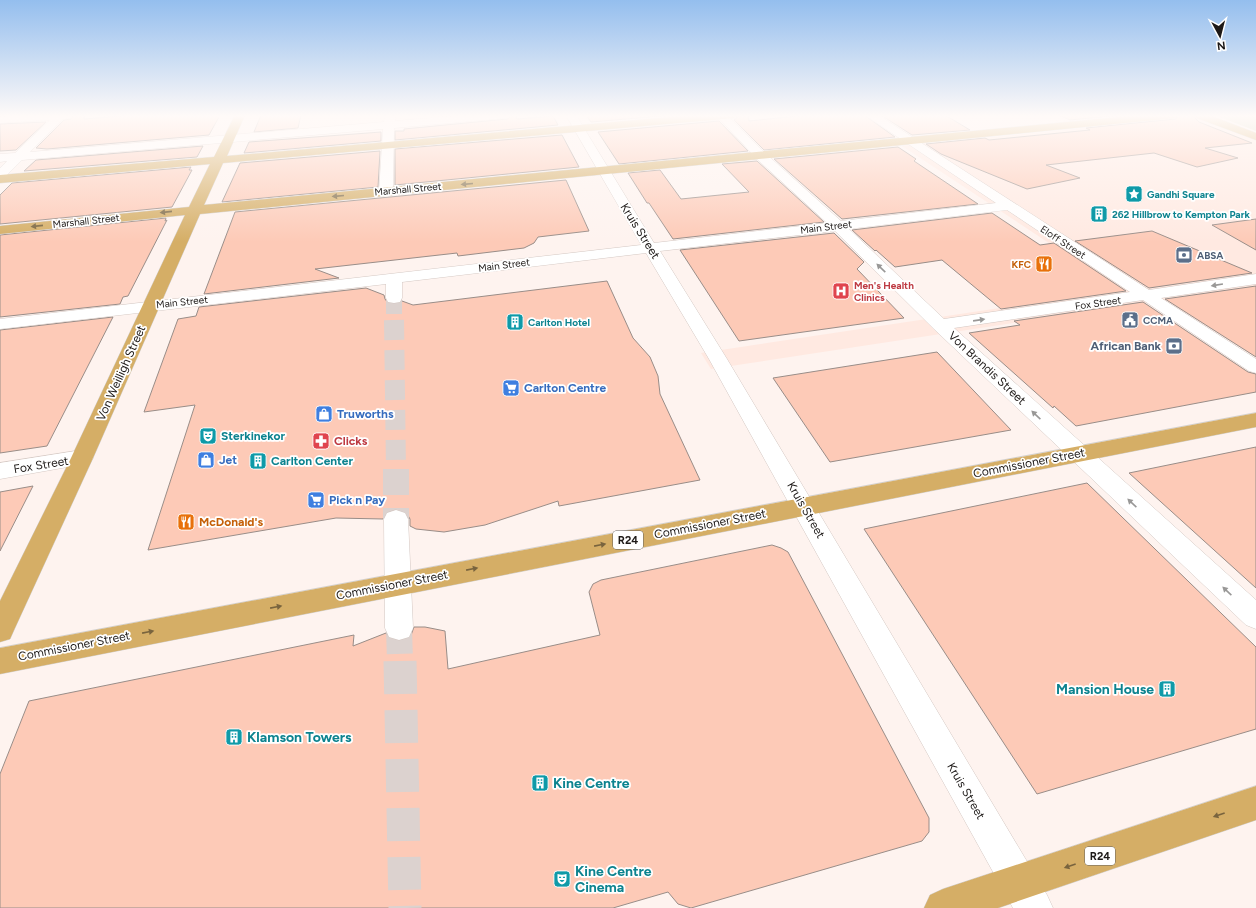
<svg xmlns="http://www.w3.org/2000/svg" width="1256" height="908" viewBox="0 0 1256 908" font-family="Figtree,sans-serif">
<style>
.built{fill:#ffe9e1}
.green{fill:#ccd3b3}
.building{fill:#fdcab7;stroke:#998d88}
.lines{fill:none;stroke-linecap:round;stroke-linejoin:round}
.minor-tunnel-far3{stroke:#dcd2cf;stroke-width:16;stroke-dasharray:16 8;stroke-linecap:butt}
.minor-tunnel-far2{stroke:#dcd2cf;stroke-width:20;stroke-dasharray:20 10;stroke-linecap:butt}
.minor-tunnel-far1{stroke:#dcd2cf;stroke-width:26;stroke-dasharray:26 13;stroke-linecap:butt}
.minor-tunnel{stroke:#dcd2cf;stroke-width:33;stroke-dasharray:33 16;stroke-linecap:butt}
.minor-casing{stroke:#d4c8c3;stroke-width:1}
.major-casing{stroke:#d2d1d1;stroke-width:1}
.minor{fill:#fff;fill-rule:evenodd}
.major{fill:#d5ae66;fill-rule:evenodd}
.oneway{fill:#79643e}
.oneway2{fill:#999897}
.labels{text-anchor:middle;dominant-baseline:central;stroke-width:3.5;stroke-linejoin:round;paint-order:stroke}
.far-street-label{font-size:10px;fill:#1d1917;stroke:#fff}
.far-culture-label{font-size:10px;font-weight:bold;fill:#0d838f;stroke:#fff;text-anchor:start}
.far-service-label{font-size:10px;font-weight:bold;fill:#4e5e75;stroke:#fff;text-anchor:start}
.far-food-label{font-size:10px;font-weight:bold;fill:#c56008;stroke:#fff;text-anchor:end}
.far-health-label{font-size:10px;font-weight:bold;fill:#be3a42;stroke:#fff;text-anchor:start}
.shield{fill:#fff;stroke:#615e5d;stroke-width:1}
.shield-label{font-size:11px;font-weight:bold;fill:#1d1917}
.street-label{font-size:12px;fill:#1d1917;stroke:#fff}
.service-label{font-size:12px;font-weight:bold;fill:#4e5e75;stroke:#fff;text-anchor:end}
.shop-label{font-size:12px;font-weight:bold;fill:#366cbe;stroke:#fff;text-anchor:start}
.culture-label{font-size:12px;font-weight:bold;fill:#0d838f;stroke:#fff;text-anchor:start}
.health-label{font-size:12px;font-weight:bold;fill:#be3a42;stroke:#fff;text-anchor:start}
.food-label{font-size:12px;font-weight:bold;fill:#c56008;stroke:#fff;text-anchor:start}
.near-culture-label{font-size:14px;font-weight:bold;fill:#0d838f;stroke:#fff;text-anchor:start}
</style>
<rect width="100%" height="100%" fill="#fef3ef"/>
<path class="built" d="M 1205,116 L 1256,135 L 1256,357 L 1165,300 L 711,369 L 701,353 L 1120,290 L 902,146 Z"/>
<path class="green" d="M 1241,115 L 1256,115 L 1256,131 L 1220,117 Z"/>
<path class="building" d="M 73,115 L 84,115 L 84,119 L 131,115 L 220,115 L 209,135 L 47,149 L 36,148 L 64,120 L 71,119 Z
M 261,115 L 301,115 L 298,128 L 254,132 Z
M 513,115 L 516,115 L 517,119 L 553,116 L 558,125 L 395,140 L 395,131 L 404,131 L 404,129 L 507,119 Z
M 586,115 L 673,115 L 591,122 Z
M 740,115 L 748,115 L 749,121 L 807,115 L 864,115 L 895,137 L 764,150 L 734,120 Z
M 881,115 L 945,115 L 970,130 L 912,135 Z
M 1059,115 L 1121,115 L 1070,120 Z
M 1181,115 L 1192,115 L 1199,122 L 1252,143 L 1205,148 L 1238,158 L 1197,167 L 1154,153 L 1046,165 L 1080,178 L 1027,189 L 941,154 L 926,144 L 985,138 L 989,140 L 1090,130 L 1086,128 L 1175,119 Z
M 719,121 L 748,151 L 619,164 L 598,132 Z
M 46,122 L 16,150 L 0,151 L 0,124 Z
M 381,132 L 381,141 L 244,153 L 249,142 Z
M 562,135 L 579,167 L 395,185 L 395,149 Z
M 203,146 L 197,157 L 24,171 L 36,160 Z
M 898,147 L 916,159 L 914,161 L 978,204 L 842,219 L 774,159 Z
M 380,151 L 378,187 L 222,202 L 240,163 Z
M 757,161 L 824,222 L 673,239 L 649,203 L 647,203 L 628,173 L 660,170 L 681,199 L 749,192 L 722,164 Z
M 191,167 L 189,170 L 192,170 L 172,207 L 0,224 L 0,195 L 12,183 Z
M 566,180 L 589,231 L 538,237 L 534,243 L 524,248 L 458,256 L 457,253 L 315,269 L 339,278 L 204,294 L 235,212 Z
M 992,213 L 1040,245 L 1054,243 L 1126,291 L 1001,309 L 942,260 L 895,267 L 876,250 L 875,251 L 852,230 Z
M 166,218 L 165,221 L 167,220 L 128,296 L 123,297 L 120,304 L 0,317 L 0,235 Z
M 1256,219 L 1256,250 L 1212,225 Z
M 1152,231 L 1252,273 L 1149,288 L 1075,241 Z
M 834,233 L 864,262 L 857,269 L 904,318 L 739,341 L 680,250 Z
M 607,281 L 633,338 L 650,357 L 658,376 L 660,394 L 700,480 L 559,506 L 558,501 L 485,525 L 444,532 L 416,529 L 410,526 L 410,519 L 406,512 L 396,509 L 387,512 L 383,519 L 336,518 L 148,550 L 195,405 L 144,412 L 178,319 L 196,316 L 199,307 L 366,288 L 384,295 L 385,299 L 388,303 L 400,303 L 402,301 L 413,305 Z
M 1256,286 L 1256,357 L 1165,299 Z
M 1143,302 L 1248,372 L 1256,374 L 1256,392 L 1076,426 L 1054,406 L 1053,408 L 969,333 L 1020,325 L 1014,321 Z
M 113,317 L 47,446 L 0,453 L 0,330 Z
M 937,352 L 1011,430 L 830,462 L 773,378 Z
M 1256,447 L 1256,588 L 1129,473 Z
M 1087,483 L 1256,647 L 1256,729 L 1037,794 L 864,529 Z
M 33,486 L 0,551 L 0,492 Z
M 772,545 L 781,548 L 788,552 L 929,818 L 929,832 L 922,841 L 691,908 L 678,904 L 668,892 L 613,908 L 0,908 L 0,774 L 29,701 L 354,635 L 353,646 L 386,633 L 389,638 L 399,641 L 410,638 L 414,627 L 425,627 L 445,631 L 448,669 L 600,635 L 589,592 L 593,584 L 601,580 Z"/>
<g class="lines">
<path class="minor-tunnel-far3" d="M 394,298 L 394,321"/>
<path class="minor-tunnel-far2" d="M 394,320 L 396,470"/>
<path class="minor-tunnel-far1" d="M 396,469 L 396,519
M 399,628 L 400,662"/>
<path class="minor-tunnel" d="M 400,661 L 405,908"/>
<g class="minor-casing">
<path id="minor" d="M 25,115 L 72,116 L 71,118 L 63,119 L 30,152 L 384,122 L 385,115 L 395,115 L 395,121 L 466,115 L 512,115 L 507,118 L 394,128 L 393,192 L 391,195 L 381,195 L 379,192 L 383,129 L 22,160 L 4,178 L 0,179 L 0,168 L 7,161 L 0,162 L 0,154 L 15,153 L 50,120 L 0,123 L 0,117 Z
M 566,115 L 576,115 L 654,243 L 827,223 L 757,159 L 716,115 L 727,115 L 765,153 L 841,221 L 996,203 L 865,115 L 878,115 L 1149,290 L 1256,274 L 1256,284 L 1161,298 L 1256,359 L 1256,373 L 1249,371 L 1143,300 L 954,328 L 1256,600 L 1256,629 L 1246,625 L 934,329 L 835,231 L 660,251 L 727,359 L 1047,895 L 1053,908 L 1013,908 L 709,359 L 646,253 L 402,282 L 402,298 L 400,302 L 394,303 L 388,302 L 386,298 L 386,284 L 0,329 L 0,319 L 641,245 ZM 1007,210 L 1130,292 L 944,319 L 849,229 Z
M 82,450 L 90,453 L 93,458 L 90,463 L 0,479 L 0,463 Z
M 396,510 L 405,513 L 408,519 L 413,628 L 409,637 L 399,640 L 389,637 L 385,628 L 384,519 L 387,513 Z"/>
</g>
<g class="major-casing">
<path id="major" d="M 235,115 L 245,115 L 227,156 L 694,115 L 739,115 L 734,118 L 223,163 L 204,205 L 1140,115 L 1180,115 L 1175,118 L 200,214 L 93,458 L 14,630 L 10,639 L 0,642 L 0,601 L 71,458 L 185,215 L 0,234 L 0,226 L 189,207 L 210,164 L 0,183 L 0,175 L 214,157 Z
M 1193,115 L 1209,115 L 1256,133 L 1256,140 L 1194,117 Z
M 1256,413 L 1256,427 L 0,674 L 0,648 Z
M 1256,786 L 1256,820 L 998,908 L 924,908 L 930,895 L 943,889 Z"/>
</g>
<use href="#minor" class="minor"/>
<use href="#major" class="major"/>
</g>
<defs><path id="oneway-solid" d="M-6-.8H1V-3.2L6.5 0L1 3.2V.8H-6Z"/></defs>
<g class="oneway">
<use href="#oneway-solid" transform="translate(467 184) rotate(175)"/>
<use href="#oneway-solid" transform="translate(338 196) rotate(175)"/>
<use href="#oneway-solid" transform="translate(166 212) rotate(174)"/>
<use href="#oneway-solid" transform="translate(37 226) rotate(174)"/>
<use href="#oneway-solid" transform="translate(600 545) rotate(-11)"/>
<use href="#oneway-solid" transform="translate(472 569) rotate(-11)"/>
<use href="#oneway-solid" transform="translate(276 607) rotate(-11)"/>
<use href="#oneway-solid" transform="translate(148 632) rotate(-11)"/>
<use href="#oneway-solid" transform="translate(1219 815) rotate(161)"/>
<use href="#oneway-solid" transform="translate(1070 866) rotate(161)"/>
</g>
<g class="oneway2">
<use href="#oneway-solid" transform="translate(881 268) rotate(-136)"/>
<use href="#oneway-solid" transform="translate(1217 285) rotate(171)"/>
<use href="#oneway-solid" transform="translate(979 320) rotate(-8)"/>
<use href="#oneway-solid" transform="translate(1036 415) rotate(-137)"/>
<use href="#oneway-solid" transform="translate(1132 503) rotate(-137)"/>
<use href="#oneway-solid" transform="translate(1227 591) rotate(-137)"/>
</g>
<linearGradient id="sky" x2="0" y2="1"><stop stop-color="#94beee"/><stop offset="0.48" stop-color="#fffaf8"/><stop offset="1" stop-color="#fffaf8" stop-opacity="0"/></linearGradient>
<rect width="1256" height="242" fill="url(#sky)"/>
<defs>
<g id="sight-square" transform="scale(0.9)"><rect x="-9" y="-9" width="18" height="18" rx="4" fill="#0f9aa8" stroke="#fff"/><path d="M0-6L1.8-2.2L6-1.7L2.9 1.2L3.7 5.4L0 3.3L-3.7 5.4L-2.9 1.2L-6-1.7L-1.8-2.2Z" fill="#fff"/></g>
<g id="building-square" transform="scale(0.9)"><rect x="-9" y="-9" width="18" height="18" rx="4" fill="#0f9aa8" stroke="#fff"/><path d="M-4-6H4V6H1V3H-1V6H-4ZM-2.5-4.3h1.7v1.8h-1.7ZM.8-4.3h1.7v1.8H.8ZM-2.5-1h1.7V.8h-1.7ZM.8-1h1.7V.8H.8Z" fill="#fff"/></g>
<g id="bank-square" transform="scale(0.9)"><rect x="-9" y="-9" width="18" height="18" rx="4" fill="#5c6f8a" stroke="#fff"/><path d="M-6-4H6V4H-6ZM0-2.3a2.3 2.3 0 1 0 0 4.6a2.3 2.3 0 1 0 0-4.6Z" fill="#fff"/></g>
<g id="restaurant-square" transform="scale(0.9)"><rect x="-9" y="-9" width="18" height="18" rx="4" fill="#e8710a" stroke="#fff"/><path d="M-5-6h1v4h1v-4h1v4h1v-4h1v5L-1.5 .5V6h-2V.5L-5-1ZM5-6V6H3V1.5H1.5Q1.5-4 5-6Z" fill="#fff"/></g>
<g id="hospital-square" transform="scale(0.9)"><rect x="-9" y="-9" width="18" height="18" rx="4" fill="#e0444e" stroke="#fff"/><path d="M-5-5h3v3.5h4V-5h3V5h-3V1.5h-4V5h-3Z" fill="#fff"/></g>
<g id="civic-square" transform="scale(0.9)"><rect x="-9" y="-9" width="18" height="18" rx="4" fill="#5c6f8a" stroke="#fff"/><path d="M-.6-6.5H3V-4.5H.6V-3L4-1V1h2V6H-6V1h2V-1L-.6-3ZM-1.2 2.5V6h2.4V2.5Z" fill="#fff"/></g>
<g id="supermarket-square" transform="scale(0.9)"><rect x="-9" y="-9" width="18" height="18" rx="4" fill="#3f7fe0" stroke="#fff"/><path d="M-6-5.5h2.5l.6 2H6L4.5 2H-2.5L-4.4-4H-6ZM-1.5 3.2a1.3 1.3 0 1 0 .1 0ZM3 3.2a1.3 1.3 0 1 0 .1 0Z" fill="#fff"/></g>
<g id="shop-square" transform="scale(0.9)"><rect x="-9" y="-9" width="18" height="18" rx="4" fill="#3f7fe0" stroke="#fff"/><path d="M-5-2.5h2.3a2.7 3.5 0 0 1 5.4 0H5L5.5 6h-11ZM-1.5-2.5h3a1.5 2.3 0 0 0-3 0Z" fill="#fff"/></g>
<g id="theatre-square" transform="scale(0.9)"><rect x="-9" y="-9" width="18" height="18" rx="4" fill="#0f9aa8" stroke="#fff"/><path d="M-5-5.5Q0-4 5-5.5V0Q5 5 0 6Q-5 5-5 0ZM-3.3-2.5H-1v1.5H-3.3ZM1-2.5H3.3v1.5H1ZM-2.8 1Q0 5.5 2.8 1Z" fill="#fff"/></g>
<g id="pharmacy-square" transform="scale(0.9)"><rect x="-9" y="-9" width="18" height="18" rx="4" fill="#e0444e" stroke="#fff"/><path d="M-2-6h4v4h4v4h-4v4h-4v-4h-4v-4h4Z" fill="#fff"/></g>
</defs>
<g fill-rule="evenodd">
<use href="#sight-square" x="1134" y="194"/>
<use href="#building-square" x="1099" y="214"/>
<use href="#bank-square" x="1184" y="255"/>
<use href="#restaurant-square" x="1044" y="264"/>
<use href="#hospital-square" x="841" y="291"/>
<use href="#civic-square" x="1130" y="320"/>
<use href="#building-square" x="515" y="322"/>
<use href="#bank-square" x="1174" y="346"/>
<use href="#supermarket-square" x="511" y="388"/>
<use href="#shop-square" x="324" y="414"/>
<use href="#theatre-square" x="208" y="436"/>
<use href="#pharmacy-square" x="321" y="441"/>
<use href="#shop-square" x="206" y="460"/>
<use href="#building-square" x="258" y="461"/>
<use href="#supermarket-square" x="316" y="500"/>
<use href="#restaurant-square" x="186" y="522"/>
<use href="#building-square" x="1167" y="689"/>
<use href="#building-square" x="234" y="737"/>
<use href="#building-square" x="540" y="783"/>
<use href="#theatre-square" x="562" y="879"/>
</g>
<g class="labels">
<g class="far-street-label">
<text transform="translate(408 189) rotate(-5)">Marshall Street</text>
<text transform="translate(86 221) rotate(-6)">Marshall Street</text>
<text transform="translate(826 227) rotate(-7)">Main Street</text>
<text transform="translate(1063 242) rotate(33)">Eloff Street</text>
<text transform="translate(504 265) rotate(-7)">Main Street</text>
<text transform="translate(182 302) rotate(-6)">Main Street</text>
<text transform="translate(1098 303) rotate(-8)">Fox Street</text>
</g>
<g class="far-culture-label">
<text x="1147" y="194">Gandhi Square</text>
<text x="1112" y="214">262 Hillbrow to Kempton Park</text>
<text x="528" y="322">Carlton Hotel</text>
</g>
<g class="far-service-label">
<text x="1197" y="255">ABSA</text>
<text x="1143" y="320">CCMA</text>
</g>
<g class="far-food-label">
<text x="1031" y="264">KFC</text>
</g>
<g class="far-health-label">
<text x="854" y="285">Men's Health<tspan x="854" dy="12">Clinics</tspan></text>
</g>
<g class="shield">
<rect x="613" y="531" width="30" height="18" rx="3"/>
<rect x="1085" y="847" width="30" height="18" rx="3"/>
</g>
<g class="shield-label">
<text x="628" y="540">R24</text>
<text x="1100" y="856">R24</text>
</g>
<g class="street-label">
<text transform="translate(640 231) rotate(58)">Kruis Street</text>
<text transform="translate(987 368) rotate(43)">Von Brandis Street</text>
<text transform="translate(121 373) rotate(-66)">Von Weilligh Street</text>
<text transform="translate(1029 463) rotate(-11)">Commissioner Street</text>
<text transform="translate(41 465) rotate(-9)">Fox Street</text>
<text transform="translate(806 510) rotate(60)">Kruis Street</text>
<text transform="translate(710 524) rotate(-11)">Commissioner Street</text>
<text transform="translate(392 585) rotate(-11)">Commissioner Street</text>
<text transform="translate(74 646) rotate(-11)">Commissioner Street</text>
<text transform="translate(966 791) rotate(60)">Kruis Street</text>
</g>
<g class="service-label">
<text x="1161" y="346">African Bank</text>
</g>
<g class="shop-label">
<text x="524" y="388">Carlton Centre</text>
<text x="337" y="414">Truworths</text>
<text x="219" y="460">Jet</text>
<text x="329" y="500">Pick n Pay</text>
</g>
<g class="culture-label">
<text x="221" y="436">Sterkinekor</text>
<text x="271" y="461">Carlton Center</text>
</g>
<g class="health-label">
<text x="334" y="441">Clicks</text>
</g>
<g class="food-label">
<text x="199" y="522">McDonald's</text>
</g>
<g class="near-culture-label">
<text x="1154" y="689" text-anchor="end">Mansion House</text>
<text x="247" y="737">Klamson Towers</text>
<text x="553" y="783">Kine Centre</text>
<text x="575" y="871">Kine Centre<tspan x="575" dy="16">Cinema</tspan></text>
</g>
</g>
<g transform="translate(1220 36) rotate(173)" stroke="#ffffff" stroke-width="3" paint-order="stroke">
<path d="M0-3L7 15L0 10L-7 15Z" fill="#1d1917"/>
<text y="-6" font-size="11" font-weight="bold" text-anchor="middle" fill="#1d1917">N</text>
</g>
</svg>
